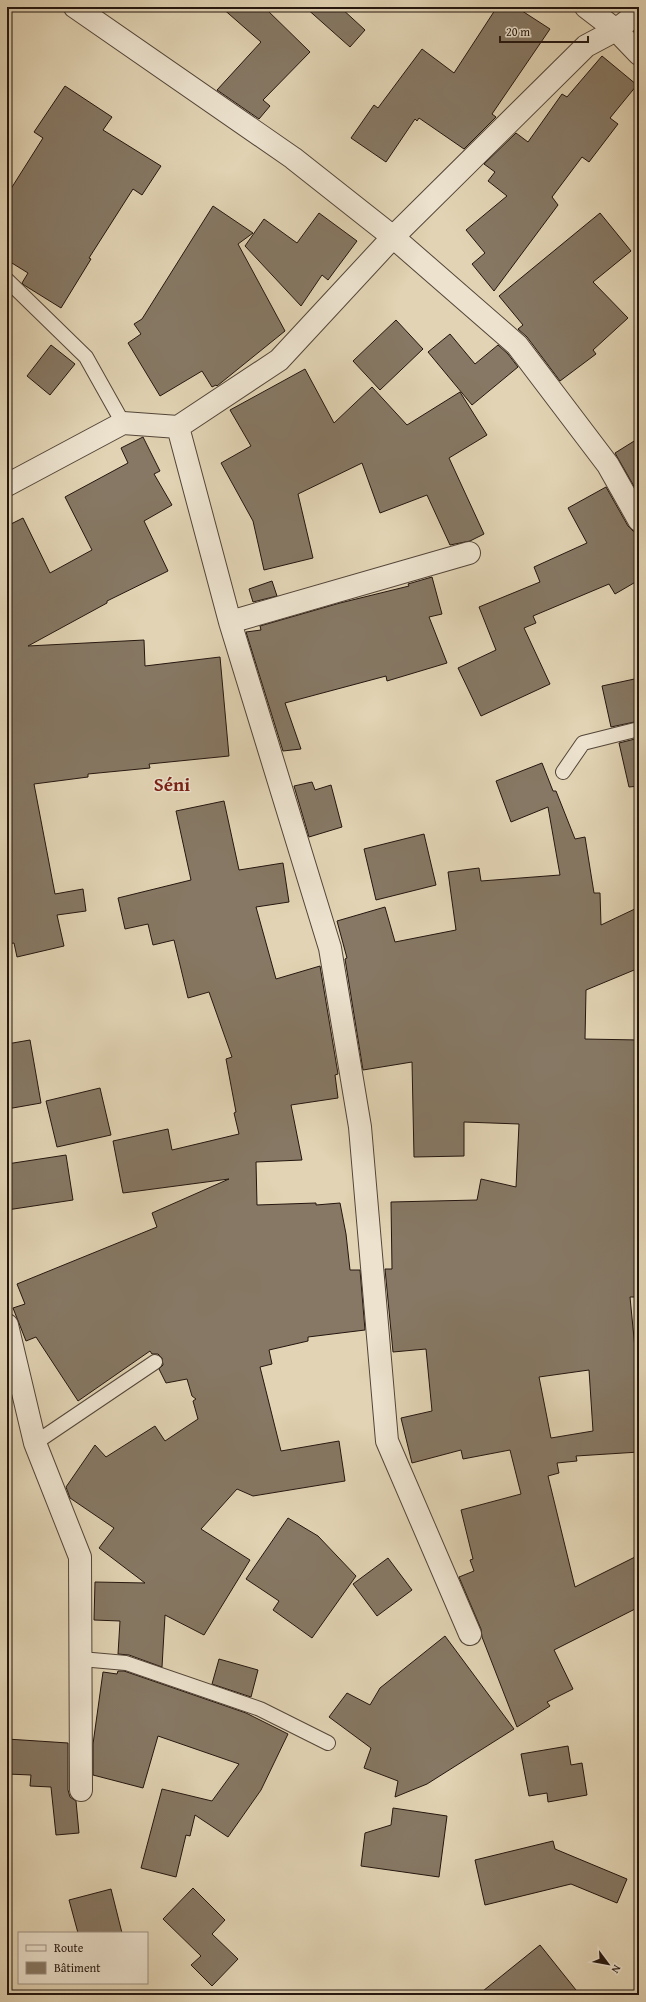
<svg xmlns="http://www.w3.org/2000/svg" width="646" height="2002" viewBox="0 0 646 2002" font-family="'Gentium Book Plus',serif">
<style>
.building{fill:#867864;stroke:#24160f;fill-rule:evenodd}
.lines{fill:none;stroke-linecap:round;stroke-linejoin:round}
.lane-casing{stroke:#534538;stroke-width:16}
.street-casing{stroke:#534538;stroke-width:24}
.lane{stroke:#ece2ce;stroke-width:14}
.street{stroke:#ece2ce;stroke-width:22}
.labels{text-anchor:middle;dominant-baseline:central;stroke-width:3;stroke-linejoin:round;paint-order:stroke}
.district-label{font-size:19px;font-weight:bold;fill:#7a1f14;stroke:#ece2ce}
</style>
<rect width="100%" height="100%" fill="#e1d3b3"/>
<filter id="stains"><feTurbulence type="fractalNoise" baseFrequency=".005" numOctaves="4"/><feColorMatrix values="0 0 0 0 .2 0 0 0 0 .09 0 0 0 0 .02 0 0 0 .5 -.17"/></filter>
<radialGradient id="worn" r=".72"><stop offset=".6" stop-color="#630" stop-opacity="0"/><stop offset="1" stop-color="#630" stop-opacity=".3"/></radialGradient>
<path class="building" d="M 221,7 L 264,7 L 310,52 L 263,100 L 270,106 L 259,119 L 217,90 L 261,42 Z
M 305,7 L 340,7 L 365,30 L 350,47 Z
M 497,7 L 516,7 L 550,29 L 492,114 L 496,117 L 464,149 L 419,118 L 417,121 L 415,119 L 386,162 L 351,138 L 374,105 L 378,108 L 422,49 L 454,73 Z
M 602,56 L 637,85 L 610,118 L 618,124 L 589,162 L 582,157 L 552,197 L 558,205 L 494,291 L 472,264 L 485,253 L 466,230 L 507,196 L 488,181 L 495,172 L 484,164 L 516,133 L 528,142 L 562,94 L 567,97 Z
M 65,86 L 112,117 L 103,130 L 161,166 L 142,195 L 133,189 L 89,258 L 91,259 L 61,308 L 24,285 L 22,283 L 28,273 L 7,260 L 7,195 L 43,138 L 34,132 Z
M 213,206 L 253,233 L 238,244 L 285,331 L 217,386 L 216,385 L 212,387 L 202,371 L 160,396 L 128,343 L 141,334 L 134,324 L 142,319 Z
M 319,213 L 357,241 L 328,280 L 322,275 L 301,306 L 245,246 L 264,219 L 297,243 Z
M 600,213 L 631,251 L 593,282 L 628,318 L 593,350 L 596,354 L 560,381 L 527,337 L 518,329 L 523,325 L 499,296 Z
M 396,320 L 423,349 L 380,390 L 353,361 Z
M 450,334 L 475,364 L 498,345 L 508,354 L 518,367 L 472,405 L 428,352 Z
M 51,345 L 75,364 L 50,395 L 27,376 Z
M 305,369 L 334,423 L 372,387 L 407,425 L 460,392 L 487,435 L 449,458 L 484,534 L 470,541 L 450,545 L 427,495 L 380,513 L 362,463 L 298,494 L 313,558 L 264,570 L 253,521 L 221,463 L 251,446 L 230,410 Z
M 143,437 L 160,471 L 154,474 L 172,505 L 144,521 L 168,571 L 107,601 L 107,603 L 28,646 L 144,640 L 145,666 L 220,657 L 229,756 L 149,764 L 150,768 L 88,774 L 88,777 L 34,784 L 55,894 L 83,889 L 86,911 L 57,915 L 64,946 L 17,957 L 14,943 L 7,944 L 7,526 L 23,518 L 50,573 L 92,550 L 65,497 L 128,463 L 121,448 Z
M 639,438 L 639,495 L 615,453 Z
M 606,487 L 628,526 L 633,531 L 639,532 L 639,580 L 615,594 L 609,584 L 533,616 L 536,623 L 524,628 L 550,684 L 481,716 L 458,668 L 496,650 L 479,607 L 540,582 L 534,567 L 587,543 L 568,508 Z
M 432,577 L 442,614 L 429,617 L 447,663 L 387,681 L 386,676 L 285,703 L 301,749 L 283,751 L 246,632 L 261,630 L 260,626 L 340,603 L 409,586 L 408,584 Z
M 272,581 L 277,596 L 253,602 L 249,589 Z
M 639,678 L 639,721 L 611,727 L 602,686 Z
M 639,738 L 639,786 L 629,787 L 619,743 Z
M 542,763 L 553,791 L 556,791 L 575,839 L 585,837 L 594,893 L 600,893 L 601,925 L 639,907 L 639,968 L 586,990 L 585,1039 L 639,1040 L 637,1133 L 639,1133 L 639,1297 L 630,1297 L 639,1390 L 639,1452 L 576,1456 L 577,1461 L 557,1463 L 559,1473 L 548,1476 L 575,1587 L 639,1555 L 639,1607 L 554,1650 L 573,1689 L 547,1702 L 550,1706 L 517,1727 L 482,1637 L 481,1629 L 459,1577 L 474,1571 L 470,1560 L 473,1559 L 461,1510 L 521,1494 L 510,1450 L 463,1459 L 461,1450 L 412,1463 L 401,1418 L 432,1411 L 426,1349 L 393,1352 L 385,1269 L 392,1269 L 391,1202 L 477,1200 L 481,1179 L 516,1187 L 519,1124 L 464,1122 L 464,1156 L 414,1157 L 412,1062 L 363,1070 L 345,959 L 347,958 L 337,921 L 385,907 L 395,942 L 456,930 L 448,872 L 479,868 L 481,881 L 560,875 L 548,807 L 511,822 L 496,781 ZM 589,1370 L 593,1431 L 551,1438 L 539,1377 Z
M 312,782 L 315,790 L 331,785 L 342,827 L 309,837 L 294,786 Z
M 224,801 L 239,870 L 283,863 L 289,902 L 256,907 L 276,979 L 320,966 L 338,1074 L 335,1075 L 338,1098 L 291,1105 L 302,1160 L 256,1162 L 257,1205 L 316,1203 L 316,1205 L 340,1203 L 346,1234 L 350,1270 L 360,1270 L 365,1330 L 308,1337 L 308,1341 L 269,1350 L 272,1364 L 260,1367 L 281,1451 L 339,1441 L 345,1481 L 253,1496 L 237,1489 L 201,1529 L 250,1560 L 204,1635 L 165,1615 L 162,1667 L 129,1655 L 118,1654 L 120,1621 L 94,1620 L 95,1582 L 145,1583 L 99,1548 L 114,1528 L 70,1498 L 66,1487 L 95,1445 L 106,1457 L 155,1426 L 165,1441 L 198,1419 L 193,1401 L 196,1399 L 192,1396 L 187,1379 L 166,1383 L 159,1369 L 163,1365 L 162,1358 L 158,1354 L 152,1354 L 150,1351 L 78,1401 L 36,1337 L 26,1341 L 13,1308 L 25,1304 L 17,1284 L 157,1227 L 152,1213 L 229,1179 L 123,1193 L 113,1141 L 168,1129 L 172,1150 L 239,1134 L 234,1113 L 236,1112 L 226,1059 L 232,1057 L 209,992 L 188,998 L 174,940 L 153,945 L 148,924 L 125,929 L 118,898 L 191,880 L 176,811 Z
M 424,834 L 436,885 L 376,900 L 364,849 Z
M 30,1040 L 41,1103 L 7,1109 L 7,1044 Z
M 100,1088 L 111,1135 L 57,1147 L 46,1101 Z
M 66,1155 L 73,1200 L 7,1210 L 7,1164 Z
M 288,1518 L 318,1536 L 356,1576 L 312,1638 L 273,1610 L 279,1601 L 246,1579 Z
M 388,1558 L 412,1590 L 377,1616 L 353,1584 Z
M 445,1636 L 514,1729 L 427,1784 L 395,1797 L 398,1781 L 364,1768 L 371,1748 L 329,1717 L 347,1693 L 370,1705 L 380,1688 Z
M 219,1659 L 258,1670 L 251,1697 L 212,1684 Z
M 118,1671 L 124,1671 L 246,1713 L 288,1734 L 261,1790 L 228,1837 L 195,1815 L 190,1836 L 186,1835 L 176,1877 L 141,1868 L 162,1789 L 212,1801 L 239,1764 L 158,1736 L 143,1788 L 93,1775 L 93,1744 L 103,1672 L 117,1674 Z
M 7,1739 L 68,1743 L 68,1790 L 70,1797 L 76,1801 L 79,1833 L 56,1835 L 51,1787 L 30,1786 L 31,1775 L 7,1774 Z
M 568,1746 L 571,1765 L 582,1763 L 587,1795 L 548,1802 L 547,1793 L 529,1796 L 521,1754 Z
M 393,1808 L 447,1816 L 439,1877 L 361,1866 L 365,1833 L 391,1825 Z
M 553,1841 L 555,1849 L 627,1879 L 617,1903 L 571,1884 L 485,1905 L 475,1860 Z
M 193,1888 L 225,1920 L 212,1934 L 238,1959 L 212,1986 L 191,1965 L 201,1956 L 163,1919 Z
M 111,1889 L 122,1933 L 78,1933 L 69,1900 Z
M 540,1945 L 580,1995 L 478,1995 Z"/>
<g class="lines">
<g class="lane-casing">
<path id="lane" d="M 7,280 L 86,357 L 123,423
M 563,772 L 583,743 L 639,729
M 35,1443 L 155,1362
M 81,1659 L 126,1663 L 260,1709 L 328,1743"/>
</g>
<g class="street-casing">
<path id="street" d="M 75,7 L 293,158 L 393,237 L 517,345 L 608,465 L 639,520
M 586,7 L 616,30 L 639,54
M 178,427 L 230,622 L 330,948 L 360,1127 L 387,1441 L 470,1634
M 7,485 L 123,423 L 178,427 L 279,360 L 393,237 L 586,46 L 616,30 L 639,12
M 230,622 L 469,553
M 7,1325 L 35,1443 L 80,1557 L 81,1790"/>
</g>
<use href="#lane" class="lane"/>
<use href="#street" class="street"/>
</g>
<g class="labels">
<g class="district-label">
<text x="172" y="784">Séni</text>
</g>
</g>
<rect width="646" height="2002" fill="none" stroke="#e1d3b3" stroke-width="24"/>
<rect x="8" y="8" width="630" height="1986" fill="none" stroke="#24160f" stroke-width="2"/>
<rect x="12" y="12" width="622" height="1978" fill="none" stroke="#24160f"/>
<rect x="18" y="1932" width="130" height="52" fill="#ece2ce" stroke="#9c9082"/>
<rect x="26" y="1945" width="20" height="6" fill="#ece2ce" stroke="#9c9082"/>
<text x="54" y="1952" font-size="12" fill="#24160f">Route</text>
<rect x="26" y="1962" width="20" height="12" fill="#867864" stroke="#9c9082"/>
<text x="54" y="1972" font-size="12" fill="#24160f">Bâtiment</text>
<g transform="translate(608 1964) rotate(122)" stroke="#ece2ce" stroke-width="3" paint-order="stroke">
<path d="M0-3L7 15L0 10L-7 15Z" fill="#24160f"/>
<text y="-6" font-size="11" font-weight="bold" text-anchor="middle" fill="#24160f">N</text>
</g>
<path d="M500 36v6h88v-6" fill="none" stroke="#24160f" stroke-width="2"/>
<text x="506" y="36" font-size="12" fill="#24160f" stroke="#ece2ce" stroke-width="3" paint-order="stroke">20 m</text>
<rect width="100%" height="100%" filter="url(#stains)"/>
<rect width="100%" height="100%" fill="url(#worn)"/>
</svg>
